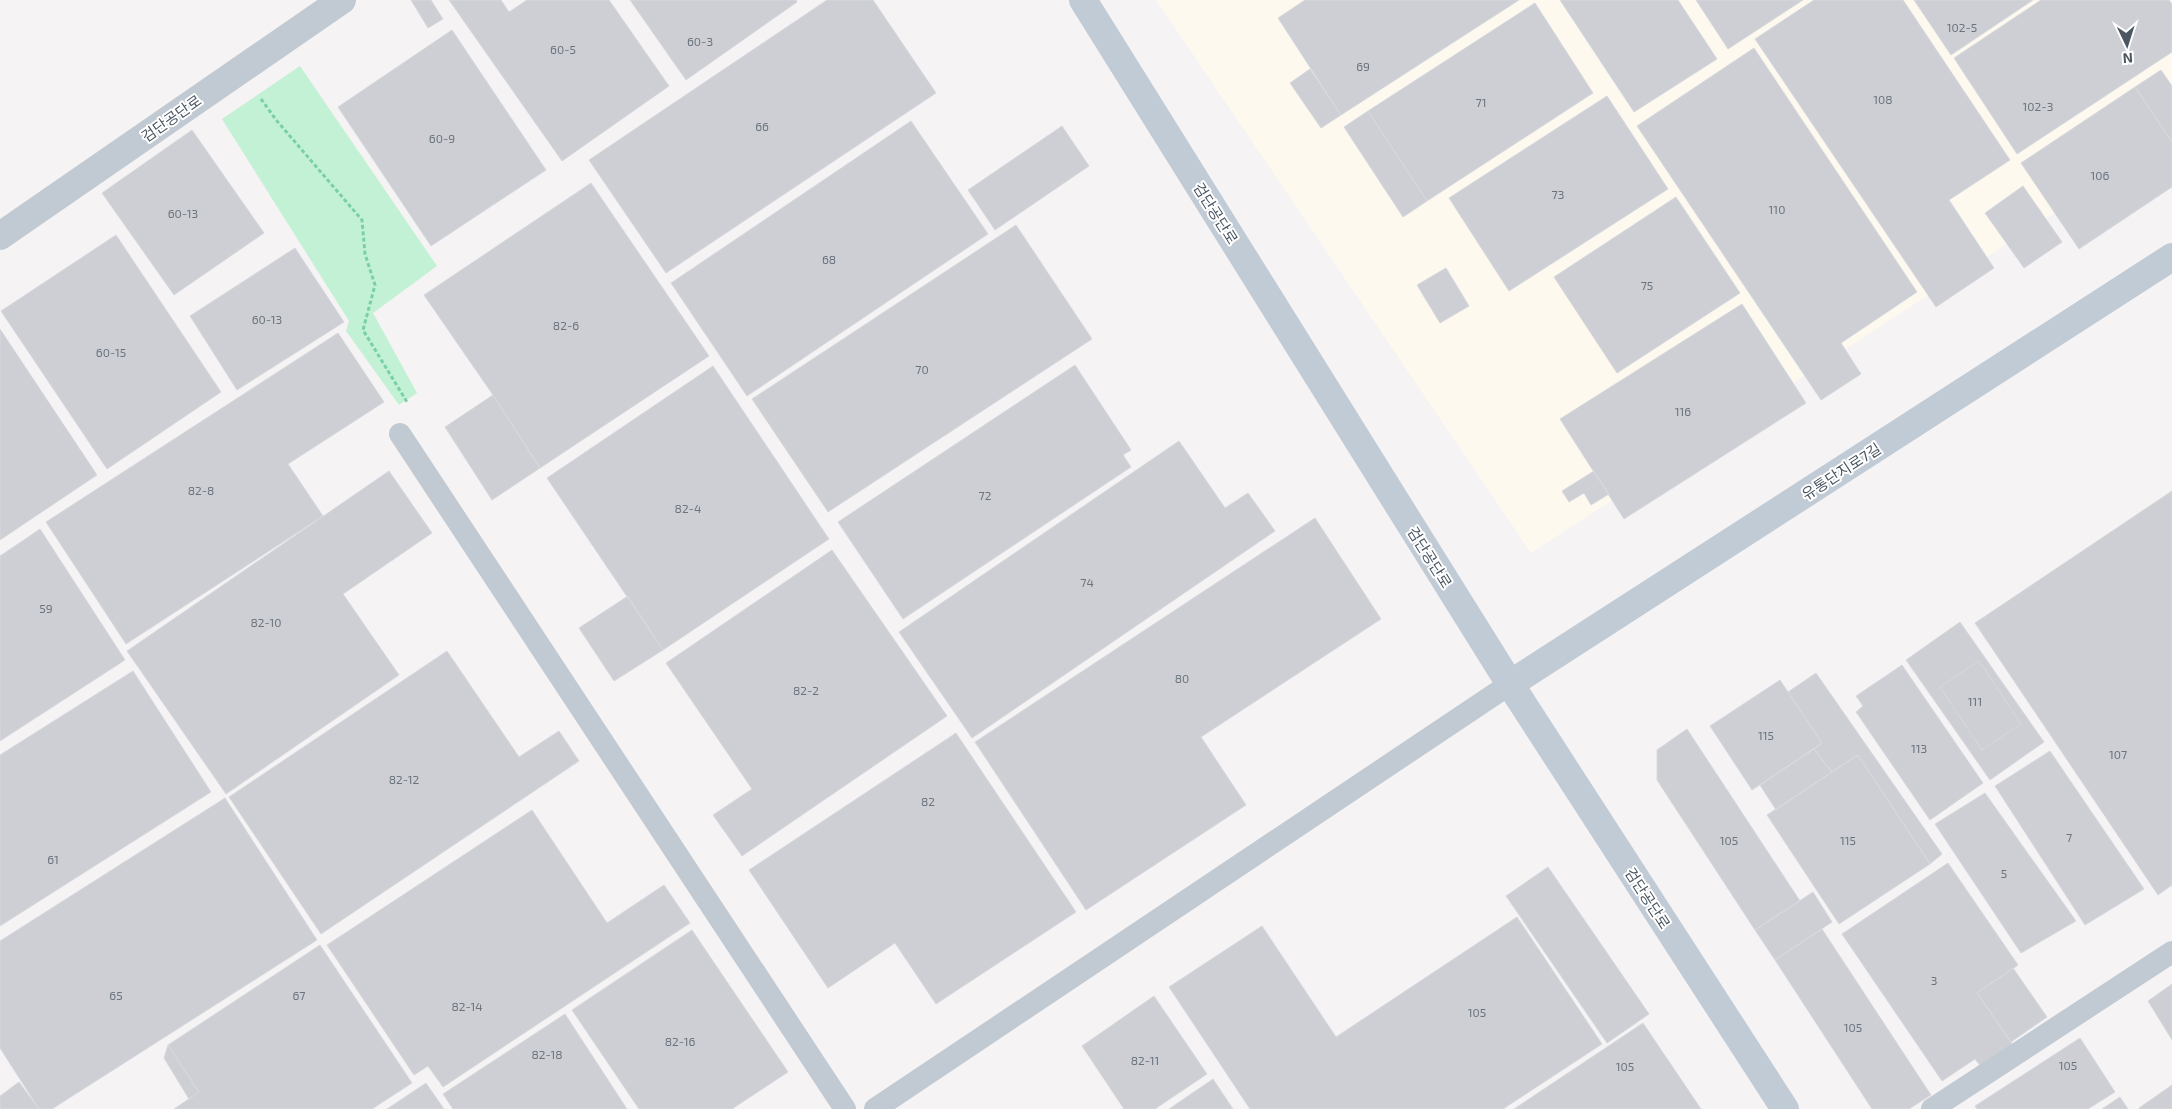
<svg xmlns="http://www.w3.org/2000/svg" width="2172" height="1109" viewBox="0 0 2172 1109" font-family="'Exo 2','Noto Sans KR',sans-serif">
<style>
.commercial{fill:#fdf9ef}
.green{fill:#c3f1d5}
.building{fill:#cdcfd5;stroke:#d7d9de}
.lines{fill:none;stroke-linecap:round;stroke-linejoin:round}
.path{stroke:#7ad0a6;stroke-width:3;stroke-dasharray:4 2.5;stroke-linecap:butt}
.lane{stroke:#c1cad2;stroke-width:22}
.street{stroke:#c1cad2;stroke-width:28}
.secondary{stroke:#c1cbd6;stroke-width:28}
.labels{text-anchor:middle;dominant-baseline:central;stroke-width:4;stroke-linejoin:round;paint-order:stroke}
.number-label{font-size:12px;fill:#6b747e}
.street-label{font-size:15px;fill:#4a5661;stroke:#fff}
</style>
<rect width="100%" height="100%" fill="#f5f3f3"/>
<path class="commercial" d="M 1156,0 L 2172,0 L 2172,137 L 1531,553 Z"/>
<path class="green" d="M 300,66 L 437,266 L 373,313 L 417,393 L 399,405 L 346,331 L 349,321 L 222,119 Z"/>
<path class="building" d="M 411,0 L 431,0 L 443,19 L 428,28 Z
M 449,0 L 501,0 L 509,12 L 527,0 L 609,0 L 669,86 L 562,161 Z
M 630,0 L 796,0 L 797,2 L 686,80 Z
M 827,0 L 873,0 L 936,93 L 666,273 L 589,160 Z
M 1305,0 L 1519,0 L 1341,115 L 1278,18 Z
M 1560,0 L 1678,0 L 1717,59 L 1634,112 Z
M 1696,0 L 1803,0 L 1728,49 Z
M 1814,0 L 1903,0 L 2010,160 L 1949,200 L 1994,268 L 1936,307 L 1755,39 Z
M 1914,0 L 2033,0 L 1951,55 Z
M 2041,0 L 2169,0 L 2172,4 L 2172,52 L 2017,154 L 1954,58 Z
M 1535,3 L 1593,93 L 1427,201 L 1368,111 Z
M 452,30 L 546,170 L 431,246 L 338,107 Z
M 1754,48 L 1917,292 L 1841,343 L 1861,374 L 1821,400 L 1637,126 Z
M 1310,69 L 1341,115 L 1321,128 L 1290,83 Z
M 2161,70 L 2172,86 L 2172,142 L 2135,87 Z
M 2135,87 L 2172,142 L 2172,187 L 2079,249 L 2021,163 Z
M 1607,96 L 1668,189 L 1509,291 L 1449,198 Z
M 1368,111 L 1427,201 L 1403,217 L 1344,127 Z
M 911,121 L 988,234 L 747,396 L 671,283 Z
M 1062,126 L 1089,166 L 995,230 L 968,190 Z
M 192,130 L 264,233 L 174,295 L 102,193 Z
M 591,183 L 709,356 L 540,468 L 493,395 L 424,295 Z
M 2023,186 L 2062,242 L 2024,268 L 1985,213 Z
M 1676,197 L 1740,293 L 1617,373 L 1554,277 Z
M 1016,225 L 1092,339 L 828,512 L 752,399 Z
M 116,235 L 221,392 L 107,469 L 1,311 Z
M 295,248 L 344,322 L 237,390 L 190,316 Z
M 1446,268 L 1469,306 L 1440,323 L 1417,285 Z
M 1742,304 L 1806,403 L 1624,519 L 1560,419 Z
M 0,329 L 97,475 L 0,540 Z
M 338,333 L 384,402 L 288,464 L 323,516 L 126,644 L 46,522 Z
M 1075,365 L 1131,450 L 1123,455 L 1131,467 L 903,619 L 838,522 Z
M 713,366 L 829,539 L 663,650 L 547,478 Z
M 493,395 L 540,468 L 492,500 L 445,427 Z
M 1179,441 L 1225,508 L 1248,493 L 1275,531 L 972,738 L 899,632 Z
M 389,471 L 432,533 L 343,594 L 399,675 L 226,794 L 127,651 Z
M 1594,471 L 1609,494 L 1591,505 L 1584,493 L 1569,502 L 1562,491 Z
M 2172,491 L 2172,885 L 2158,895 L 1975,623 Z
M 1315,518 L 1381,619 L 1201,737 L 1246,805 L 1086,910 L 975,742 Z
M 40,529 L 125,660 L 0,741 L 0,556 Z
M 832,550 L 947,716 L 742,856 L 713,815 L 752,789 L 666,663 Z
M 628,596 L 663,650 L 614,681 L 579,628 Z
M 1960,622 L 2044,742 L 1990,780 L 1906,660 Z
M 447,651 L 519,757 L 559,731 L 579,761 L 321,934 L 229,797 Z
M 1979,661 L 2021,724 L 1982,750 L 1940,687 Z
M 1902,665 L 1983,783 L 1930,820 L 1856,712 L 1863,706 L 1856,696 Z
M 133,671 L 211,792 L 0,926 L 0,755 Z
M 1816,673 L 1942,854 L 1930,864 L 1858,755 L 1832,772 L 1814,749 L 1822,743 L 1788,692 Z
M 1780,680 L 1822,743 L 1752,790 L 1710,726 Z
M 1687,729 L 1800,901 L 1755,930 L 1657,780 L 1657,750 Z
M 956,733 L 1076,912 L 936,1004 L 895,943 L 828,988 L 749,870 Z
M 1814,749 L 1832,772 L 1776,810 L 1760,785 Z
M 2050,751 L 2144,889 L 2085,925 L 1995,786 Z
M 1858,755 L 1930,864 L 1839,924 L 1767,815 Z
M 1985,793 L 2076,921 L 2021,953 L 1935,824 Z
M 225,798 L 317,940 L 52,1109 L 39,1109 L 0,1048 L 0,941 Z
M 532,810 L 607,923 L 664,885 L 690,923 L 443,1087 L 428,1066 L 414,1075 L 327,945 Z
M 1948,863 L 2018,965 L 1977,993 L 2017,1051 L 1985,1072 L 1975,1059 L 1942,1081 L 1842,934 Z
M 1548,867 L 1649,1014 L 1607,1043 L 1506,896 Z
M 1813,892 L 1832,922 L 1775,960 L 1755,930 Z
M 1517,917 L 1602,1044 L 1503,1109 L 1250,1109 L 1169,987 L 1262,926 L 1336,1037 Z
M 1822,929 L 1931,1095 L 1909,1109 L 1872,1109 L 1775,960 Z
M 692,930 L 788,1072 L 732,1109 L 639,1109 L 572,1010 Z
M 320,945 L 412,1083 L 372,1109 L 174,1109 L 199,1092 L 168,1045 Z
M 2013,968 L 2047,1017 L 2011,1042 L 1977,993 Z
M 2172,984 L 2172,1040 L 2148,1001 Z
M 1154,996 L 1207,1074 L 1155,1109 L 1124,1109 L 1082,1046 Z
M 565,1014 L 627,1109 L 453,1109 L 443,1094 Z
M 1643,1023 L 1701,1109 L 1514,1109 Z
M 2080,1038 L 2115,1092 L 2088,1109 L 1977,1109 L 1975,1106 Z
M 168,1045 L 199,1092 L 189,1099 L 164,1058 Z
M 1213,1079 L 1233,1109 L 1169,1109 Z
M 19,1082 L 39,1109 L 0,1109 L 0,1096 Z
M 426,1083 L 444,1109 L 387,1109 Z
M 2172,1085 L 2172,1109 L 2140,1109 L 2139,1108 Z
M 2120,1097 L 2128,1109 L 2102,1109 Z"/>
<g class="lines">
<path class="path" d="M 261,99 L 277,121 L 362,220 L 365,254 L 375,285 L 363,330 L 407,402"/>
<path class="lane" d="M 400,434 L 845,1109
M 875,1109 L 1510,684
M 1932,1109 L 2172,952"/>
<path class="street" d="M 0,236 L 342,0"/>
<path class="secondary" d="M 1083,0 L 1510,684 L 1785,1109
M 1510,684 L 2172,257"/>
</g>
<g class="labels">
<g class="number-label">
<text x="1962" y="27">102-5</text>
<text x="700" y="41">60-3</text>
<text x="563" y="49">60-5</text>
<text x="1363" y="66">69</text>
<text x="1883" y="99">108</text>
<text x="1481" y="102">71</text>
<text x="2038" y="106">102-3</text>
<text x="762" y="126">66</text>
<text x="442" y="138">60-9</text>
<text x="2100" y="175">106</text>
<text x="1558" y="194">73</text>
<text x="1777" y="209">110</text>
<text x="183" y="213">60-13</text>
<text x="829" y="259">68</text>
<text x="1647" y="285">75</text>
<text x="267" y="319">60-13</text>
<text x="566" y="325">82-6</text>
<text x="111" y="352">60-15</text>
<text x="922" y="369">70</text>
<text x="1683" y="411">116</text>
<text x="201" y="490">82-8</text>
<text x="985" y="495">72</text>
<text x="688" y="508">82-4</text>
<text x="1087" y="582">74</text>
<text x="46" y="608">59</text>
<text x="266" y="622">82-10</text>
<text x="1182" y="678">80</text>
<text x="806" y="690">82-2</text>
<text x="1975" y="701">111</text>
<text x="1766" y="735">115</text>
<text x="1919" y="748">113</text>
<text x="2118" y="754">107</text>
<text x="404" y="779">82-12</text>
<text x="928" y="801">82</text>
<text x="2069" y="837">7</text>
<text x="1729" y="840">105</text>
<text x="1848" y="840">115</text>
<text x="53" y="859">61</text>
<text x="2004" y="873">5</text>
<text x="1934" y="980">3</text>
<text x="116" y="995">65</text>
<text x="299" y="995">67</text>
<text x="467" y="1006">82-14</text>
<text x="1477" y="1012">105</text>
<text x="1853" y="1027">105</text>
<text x="680" y="1041">82-16</text>
<text x="547" y="1054">82-18</text>
<text x="1145" y="1060">82-11</text>
<text x="2068" y="1065">105</text>
<text x="1625" y="1066">105</text>
</g>
<g class="street-label">
<text transform="translate(171 118) rotate(-35)">검단공단로</text>
<text transform="translate(1216 213) rotate(58)">검단공단로</text>
<text transform="translate(1841 471) rotate(-33)">유통단지로7길</text>
<text transform="translate(1430 557) rotate(58)">검단공단로</text>
<text transform="translate(1648 898) rotate(57)">검단공단로</text>
</g>
</g>
<g transform="translate(2127 45) rotate(176)" stroke="#ffffff" stroke-width="4" paint-order="stroke">
<path d="M0-4L9 19L0 12L-9 19Z" fill="#4a5661"/>
<text y="-8" font-size="14" font-weight="bold" text-anchor="middle" fill="#4a5661">N</text>
</g>
</svg>
